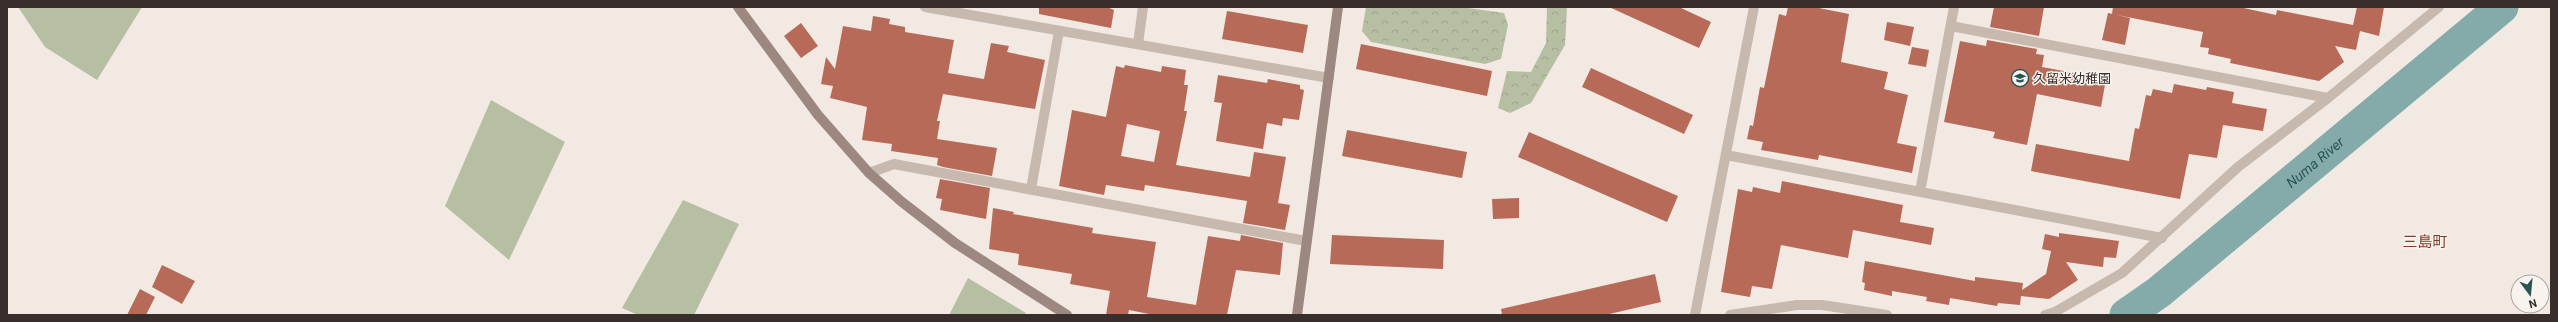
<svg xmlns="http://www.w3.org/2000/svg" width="2558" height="322" viewBox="0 0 2558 322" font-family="Roboto,'Noto Sans JP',sans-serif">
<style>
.green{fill:#b7bfa3}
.forest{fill:url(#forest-crowns)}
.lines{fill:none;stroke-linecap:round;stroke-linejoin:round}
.river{stroke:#84abaa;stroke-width:33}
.building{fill:#b86a58;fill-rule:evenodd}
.street{stroke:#c8b9af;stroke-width:10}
.secondary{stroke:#9c8880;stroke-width:10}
.labels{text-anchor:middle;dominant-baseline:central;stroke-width:3;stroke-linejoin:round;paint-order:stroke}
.poi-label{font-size:13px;fill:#382f2c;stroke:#f9f3ee;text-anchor:start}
.water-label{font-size:14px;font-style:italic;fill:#265455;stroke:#f9f3ee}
.quarter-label{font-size:15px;fill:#7d3c2e;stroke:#f9f3ee}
</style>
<defs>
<pattern id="forest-crowns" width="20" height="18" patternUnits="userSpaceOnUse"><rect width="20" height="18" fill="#b7bfa3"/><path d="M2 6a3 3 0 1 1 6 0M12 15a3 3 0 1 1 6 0" fill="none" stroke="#9ea48c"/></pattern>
</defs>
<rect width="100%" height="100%" fill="#f1e9e2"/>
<path class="green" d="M 18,7 L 142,7 L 97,80 L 45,47 Z
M 491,100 L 565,142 L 509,260 L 445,206 Z
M 683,200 L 739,224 L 694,315 L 638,315 L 622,308 Z
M 968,278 L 1026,313 L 1024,315 L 949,315 Z"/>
<path class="forest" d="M 1366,7 L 1461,7 L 1504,13 L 1508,25 L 1501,59 L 1485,64 L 1371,42 L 1362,31 Z
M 1547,7 L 1567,7 L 1565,45 L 1531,103 L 1510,113 L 1498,108 L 1507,71 L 1531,72 L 1546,43 Z"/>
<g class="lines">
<path class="river" id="s1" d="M 2126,315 L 2159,292 L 2502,7"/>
</g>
<path class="building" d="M 1039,7 L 1107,7 L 1114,10 L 1111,28 L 1039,14 Z
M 1609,7 L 1679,7 L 1711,22 L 1699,48 Z
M 1788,7 L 1814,7 L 1849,14 L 1841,62 L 1888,72 L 1884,89 L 1908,95 L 1897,143 L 1917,147 L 1912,173 L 1819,155 L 1818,160 L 1761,150 L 1763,142 L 1747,139 L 1750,125 L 1753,126 L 1760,87 L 1764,88 L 1779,14 L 1786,16 Z
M 1994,7 L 2044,7 L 2039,36 L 1990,27 Z
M 2113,7 L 2239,7 L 2276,15 L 2277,10 L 2353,25 L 2357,7 L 2384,7 L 2379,36 L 2360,31 L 2356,50 L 2335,46 L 2344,62 L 2319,81 L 2230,63 L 2231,59 L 2208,54 L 2209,48 L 2200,47 L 2203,32 L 2112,14 Z
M 1227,11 L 1308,25 L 1303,53 L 1222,39 Z
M 2108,13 L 2130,18 L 2125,45 L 2102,40 Z
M 873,16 L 890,19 L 889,24 L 905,27 L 905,32 L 954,40 L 948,73 L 984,79 L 991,43 L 1009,46 L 1007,52 L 1045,60 L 1035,109 L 943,94 L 937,121 L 940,121 L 937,139 L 997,148 L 992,176 L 943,167 L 937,165 L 938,158 L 891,151 L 892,144 L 862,140 L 867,107 L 830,98 L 833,86 L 821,84 L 826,57 L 835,69 L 843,26 L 871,31 Z
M 1887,22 L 1914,27 L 1910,46 L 1884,40 Z
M 801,23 L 818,46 L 801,58 L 784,36 Z
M 1987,40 L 2037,49 L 2036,54 L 2044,55 L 2042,67 L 2106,79 L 2101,107 L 2037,94 L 2027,145 L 1993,138 L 1995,132 L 1944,122 L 1960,41 L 1986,46 Z
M 1361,44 L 1492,71 L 1487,96 L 1356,69 Z
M 1912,47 L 1929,50 L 1926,67 L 1908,64 Z
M 1125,65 L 1161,72 L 1162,66 L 1186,70 L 1184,85 L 1188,85 L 1184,111 L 1187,111 L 1176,165 L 1250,177 L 1254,152 L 1286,157 L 1278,203 L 1290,205 L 1285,230 L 1243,223 L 1247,201 L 1145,185 L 1144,191 L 1106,185 L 1104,195 L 1059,186 L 1072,110 L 1106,117 L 1116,66 L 1124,68 ZM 1127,124 L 1160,131 L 1154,162 L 1121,156 Z
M 1591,68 L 1693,115 L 1684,134 L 1582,87 Z
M 1218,75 L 1267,83 L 1268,79 L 1300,85 L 1300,89 L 1304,90 L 1299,120 L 1283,118 L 1282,126 L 1267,123 L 1263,149 L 1216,141 L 1222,103 L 1214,102 Z
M 2174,84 L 2206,90 L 2207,87 L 2234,92 L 2232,103 L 2267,109 L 2263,131 L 2223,125 L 2217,158 L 2189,154 L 2180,199 L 2031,171 L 2036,144 L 2129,161 L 2135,128 L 2139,129 L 2146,95 L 2151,96 L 2153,89 L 2172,93 Z
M 1347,130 L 1467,152 L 1462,178 L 1342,156 Z
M 1529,132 L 1678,196 L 1667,222 L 1518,157 Z
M 940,179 L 990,188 L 986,219 L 940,210 L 942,199 L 936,198 Z
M 1782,181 L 1903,205 L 1900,222 L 1934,228 L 1931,245 L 1853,230 L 1848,258 L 1781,245 L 1772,289 L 1752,286 L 1750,297 L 1721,292 L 1738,189 L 1752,192 L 1753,187 L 1780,193 Z
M 1519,198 L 1519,218 L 1493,219 L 1492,199 Z
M 993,208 L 1014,212 L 1013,214 L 1093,228 L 1092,233 L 1156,242 L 1147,297 L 1196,305 L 1208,236 L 1240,241 L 1241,235 L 1283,243 L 1280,275 L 1236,270 L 1227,315 L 1154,315 L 1129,310 L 1128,315 L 1106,315 L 1110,291 L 1070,284 L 1072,274 L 1018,265 L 1019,254 L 989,249 Z
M 2059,233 L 2119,241 L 2116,258 L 2104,257 L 2103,267 L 2066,262 L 2078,280 L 2049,299 L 2021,296 L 2020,305 L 1998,303 L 1997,306 L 1950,298 L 1949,305 L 1926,301 L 1927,297 L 1892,291 L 1892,296 L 1864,290 L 1865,283 L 1862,282 L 1865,261 L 1975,281 L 1975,277 L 2023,283 L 2022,290 L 2046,274 L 2051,251 L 2042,249 L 2045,234 L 2059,237 Z
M 1332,235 L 1444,240 L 1443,269 L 1330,264 Z
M 162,265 L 195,281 L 182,304 L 152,287 Z
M 1655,274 L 1661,302 L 1605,315 L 1502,315 L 1501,309 Z
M 140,289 L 155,297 L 146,315 L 127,315 Z"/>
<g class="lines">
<path class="street" d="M 925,7 L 1329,78
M 1951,26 L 2328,98
M 1138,44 L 1143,7
M 1726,155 L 2162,238
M 869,173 L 894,164 L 1306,241
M 1031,189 L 1059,31
M 1920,192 L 1954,7
M 1695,315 L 1754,7
M 1730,315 L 1797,305 L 1822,305 L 1887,315
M 2045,315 L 2055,312 L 2122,273 L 2238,167 L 2328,98 L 2439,7"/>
<path class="secondary" d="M 738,7 L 818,115 L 869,173 L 902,202 L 955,243 L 1067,315
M 1297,315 L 1338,7"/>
</g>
<defs>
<g id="school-ring" transform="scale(0.9)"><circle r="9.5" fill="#f9f3ee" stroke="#265455" stroke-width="1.5"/><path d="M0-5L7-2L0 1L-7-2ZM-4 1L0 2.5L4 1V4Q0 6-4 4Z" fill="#265455"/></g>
</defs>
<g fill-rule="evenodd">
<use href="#school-ring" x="2020" y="78"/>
</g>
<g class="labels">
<g class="poi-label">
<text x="2033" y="78">久留米幼稚園</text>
</g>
<g class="water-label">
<text stroke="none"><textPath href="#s1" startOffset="243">Numa River</textPath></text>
</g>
<g class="quarter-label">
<text x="2425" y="242">三島町</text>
</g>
</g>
<rect width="2558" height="322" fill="none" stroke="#382f2c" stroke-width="16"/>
<g transform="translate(2530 294) rotate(164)"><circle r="19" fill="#f9f3ee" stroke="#aca5a0"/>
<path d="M0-3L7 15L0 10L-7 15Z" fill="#265455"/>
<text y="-6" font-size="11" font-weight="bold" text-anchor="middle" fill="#382f2c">N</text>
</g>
</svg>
